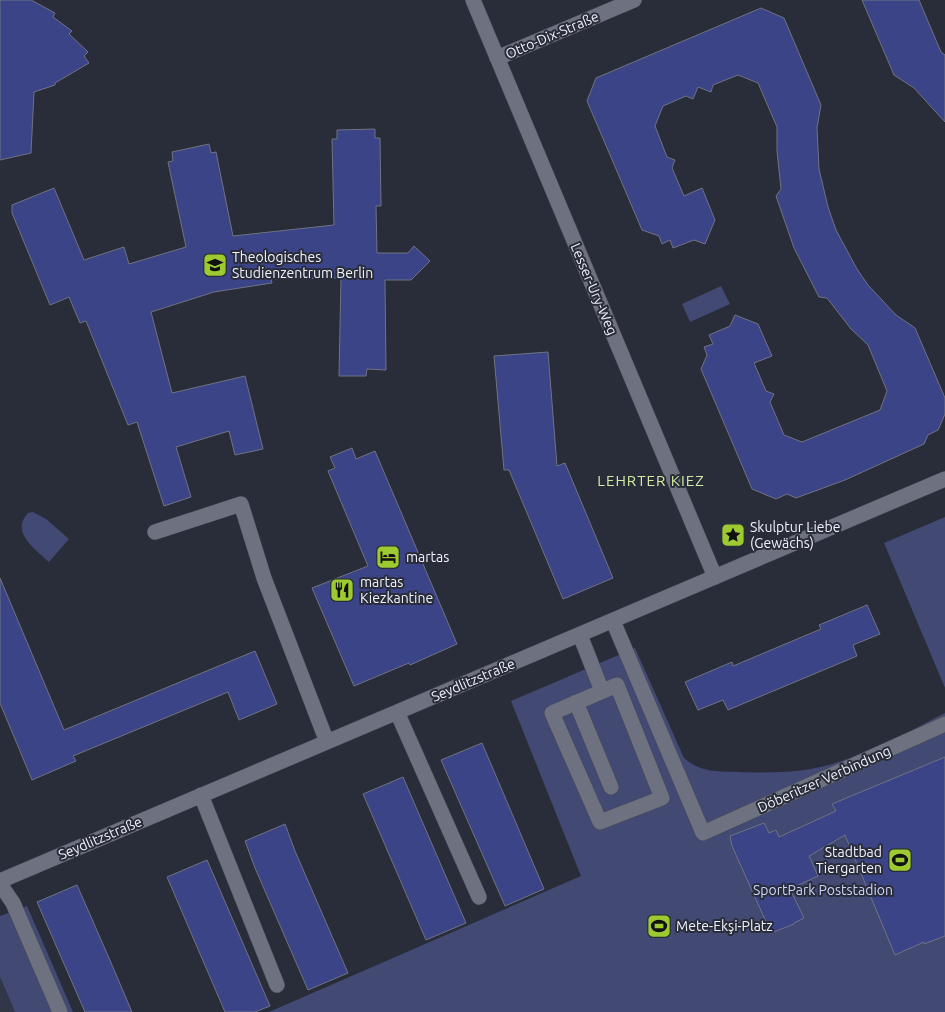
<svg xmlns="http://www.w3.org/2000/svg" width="945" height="1012" viewBox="0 0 945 1012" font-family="Ubuntu,sans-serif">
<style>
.built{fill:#323649}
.green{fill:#424a74}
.building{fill:#3b4486;stroke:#6f7382}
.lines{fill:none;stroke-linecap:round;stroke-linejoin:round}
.minor-casing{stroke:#474955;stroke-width:16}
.minor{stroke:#6d7180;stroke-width:15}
.labels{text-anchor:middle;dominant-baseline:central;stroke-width:4;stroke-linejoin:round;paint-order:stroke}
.street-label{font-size:14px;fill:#f0f2fb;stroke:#292c39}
.poi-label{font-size:14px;fill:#f0f2fb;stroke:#292c39;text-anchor:start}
.park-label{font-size:14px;fill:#cbd4fc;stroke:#292c39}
.neighbourhood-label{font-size:15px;letter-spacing:1px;fill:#d1eca3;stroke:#292c39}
</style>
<rect width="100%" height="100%" fill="#292c39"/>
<path class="built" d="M 0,977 L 15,1012 L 0,1012 Z"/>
<path class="green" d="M 721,286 L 730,304 L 690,322 L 682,304 Z
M 33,512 L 46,519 L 69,539 L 49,562 C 35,549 10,532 28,513 Z
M 945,517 L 945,688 L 884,543 Z
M 635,648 L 684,758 C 701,773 717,771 738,772 C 762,773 787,773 811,769 C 859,760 902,735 945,713 L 945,1012 L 269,1012 L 581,876 L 511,701 Z
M 27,906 L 73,1012 L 15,1012 L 0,977 L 0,916 Z"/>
<path class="building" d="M 0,0 L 31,0 L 55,13 L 53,17 L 72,31 L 69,34 L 88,52 L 84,56 L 89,63 L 55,83 L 55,85 L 34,92 L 31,153 L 0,160 Z
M 862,0 L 919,0 L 941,52 L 945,55 L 945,122 L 914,88 L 894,75 Z
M 761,8 L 784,18 L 821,105 L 817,128 L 819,169 L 828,207 L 836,230 L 857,269 L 868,285 L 896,315 L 915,328 L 945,398 L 945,414 L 938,430 L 928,435 L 924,444 L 845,480 L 796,498 L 787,494 L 776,499 L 752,489 L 701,369 L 707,355 L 704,347 L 713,344 L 709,335 L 730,326 L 735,315 L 758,324 L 772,356 L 754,363 L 766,391 L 774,394 L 770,402 L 784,435 L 802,442 L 880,410 L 887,391 L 868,345 L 851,329 L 827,298 L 819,297 L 794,248 L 776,196 L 781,189 L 777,151 L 777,127 L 758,83 L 738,75 L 713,85 L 711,92 L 698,87 L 693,99 L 686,96 L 663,106 L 655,126 L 667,157 L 675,160 L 672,168 L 684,196 L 702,188 L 715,220 L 705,244 L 694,240 L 673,248 L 670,240 L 662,244 L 659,236 L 642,230 L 587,101 L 596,78 Z
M 375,129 L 375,138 L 380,138 L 381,206 L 376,206 L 377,253 L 408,253 L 414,246 L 430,261 L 411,280 L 385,280 L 386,370 L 367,369 L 366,376 L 339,376 L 341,278 L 271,279 L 272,283 L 214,292 L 151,312 L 172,393 L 245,376 L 263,449 L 235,455 L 229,431 L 176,447 L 191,497 L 164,506 L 137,422 L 128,425 L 86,321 L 80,323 L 69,297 L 50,305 L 12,213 L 12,205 L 54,188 L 84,260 L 124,247 L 129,264 L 186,247 L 168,162 L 173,161 L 172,152 L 209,144 L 211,153 L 216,152 L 233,236 L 334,225 L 332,139 L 337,139 L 337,130 Z
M 548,352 L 557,466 L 565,463 L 613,578 L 563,599 L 509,470 L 504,470 L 494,356 Z
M 352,448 L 356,459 L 375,451 L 457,644 L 410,665 L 409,663 L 354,686 L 312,588 L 368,566 L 328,471 L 335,468 L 330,457 Z
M 0,578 L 64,730 L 255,651 L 277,704 L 239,720 L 228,692 L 73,756 L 76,761 L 32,780 L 0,703 Z
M 867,605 L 880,634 L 853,645 L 857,656 L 728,710 L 723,700 L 698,710 L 685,682 L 732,662 L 733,666 L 821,629 L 819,625 Z
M 482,743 L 544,889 L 505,906 L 441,760 Z
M 945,757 L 945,936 L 924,944 L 924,942 L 895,955 L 845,835 L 809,856 L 818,876 L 790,889 L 804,918 L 794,923 L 794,924 L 771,933 L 732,846 L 730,836 L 764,823 L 769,833 L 776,830 L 779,837 L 836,811 L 832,804 Z
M 403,777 L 466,923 L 426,940 L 363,794 Z
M 285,824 L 295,851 L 348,973 L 308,990 L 255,868 L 245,841 Z
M 207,860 L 270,1006 L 255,1012 L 225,1012 L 167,877 Z
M 77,885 L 109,958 L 132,1012 L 85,1012 L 37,902 Z"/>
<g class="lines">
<g class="minor-casing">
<path id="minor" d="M 473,0 L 715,577
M 497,58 L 634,0
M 155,532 L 241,504 L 264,578 L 327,742
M 613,621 L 703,833 L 945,724
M 580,635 L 602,691
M 617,685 L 662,798 L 600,822 L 552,713 Z
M 576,702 L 611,787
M 397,712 L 479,897
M 201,795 L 277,985
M 0,881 L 945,479
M 0,884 L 13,903 L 60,1012"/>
</g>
<use href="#minor" class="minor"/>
</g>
<defs>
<g id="university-square" transform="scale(1.25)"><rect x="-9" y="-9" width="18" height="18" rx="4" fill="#9dca30" stroke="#292c39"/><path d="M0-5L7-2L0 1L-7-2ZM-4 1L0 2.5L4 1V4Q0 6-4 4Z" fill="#111"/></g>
<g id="sight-square" transform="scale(1.25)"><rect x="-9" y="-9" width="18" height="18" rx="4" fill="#9dca30" stroke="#292c39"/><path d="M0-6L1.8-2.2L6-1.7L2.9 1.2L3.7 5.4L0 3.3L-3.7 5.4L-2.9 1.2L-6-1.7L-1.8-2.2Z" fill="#111"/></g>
<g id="hotel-square" transform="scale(1.25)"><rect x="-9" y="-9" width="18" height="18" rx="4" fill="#9dca30" stroke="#292c39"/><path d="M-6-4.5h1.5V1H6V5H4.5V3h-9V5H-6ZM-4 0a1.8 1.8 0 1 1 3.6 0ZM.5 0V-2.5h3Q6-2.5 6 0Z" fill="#111"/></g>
<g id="restaurant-square" transform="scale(1.25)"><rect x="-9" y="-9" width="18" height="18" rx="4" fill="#9dca30" stroke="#292c39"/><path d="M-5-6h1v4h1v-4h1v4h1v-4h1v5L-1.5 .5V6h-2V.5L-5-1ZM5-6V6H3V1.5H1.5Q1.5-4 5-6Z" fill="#111"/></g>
<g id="stadium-square" transform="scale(1.25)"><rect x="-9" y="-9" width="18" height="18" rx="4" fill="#9dca30" stroke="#292c39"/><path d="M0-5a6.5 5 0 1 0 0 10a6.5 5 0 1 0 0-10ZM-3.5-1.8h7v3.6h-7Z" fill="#111"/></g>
</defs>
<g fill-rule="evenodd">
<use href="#university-square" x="215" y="265"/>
<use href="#sight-square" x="733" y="535"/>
<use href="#hotel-square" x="388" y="557"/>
<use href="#restaurant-square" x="342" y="590"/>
<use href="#stadium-square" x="900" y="860"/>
<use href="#stadium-square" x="659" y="926"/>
</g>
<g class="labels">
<g class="street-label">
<text transform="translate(552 35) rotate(-23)">Otto-Dix-Straße</text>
<text transform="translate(594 289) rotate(67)">Lesser-Ury-Weg</text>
<text transform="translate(473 680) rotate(-23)">Seydlitzstraße</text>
<text transform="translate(824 779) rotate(-24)">Döberitzer Verbindung</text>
<text transform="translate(100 838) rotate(-23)">Seydlitzstraße</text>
</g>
<g class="poi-label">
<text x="232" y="257">Theologisches<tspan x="232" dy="16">Studienzentrum Berlin</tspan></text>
<text x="750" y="527">Skulptur Liebe<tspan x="750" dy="16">(Gewächs)</tspan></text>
<text x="406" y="557">martas</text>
<text x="360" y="582">martas<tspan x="360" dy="16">Kiezkantine</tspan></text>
<text x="882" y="852" text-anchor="end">Stadtbad<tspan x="882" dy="16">Tiergarten</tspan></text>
<text x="676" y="926">Mete-Ekşi-Platz</text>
</g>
<g class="park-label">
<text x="823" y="890">SportPark Poststadion</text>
</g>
<g class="neighbourhood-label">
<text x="651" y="480">LEHRTER KIEZ</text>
</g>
</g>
</svg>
